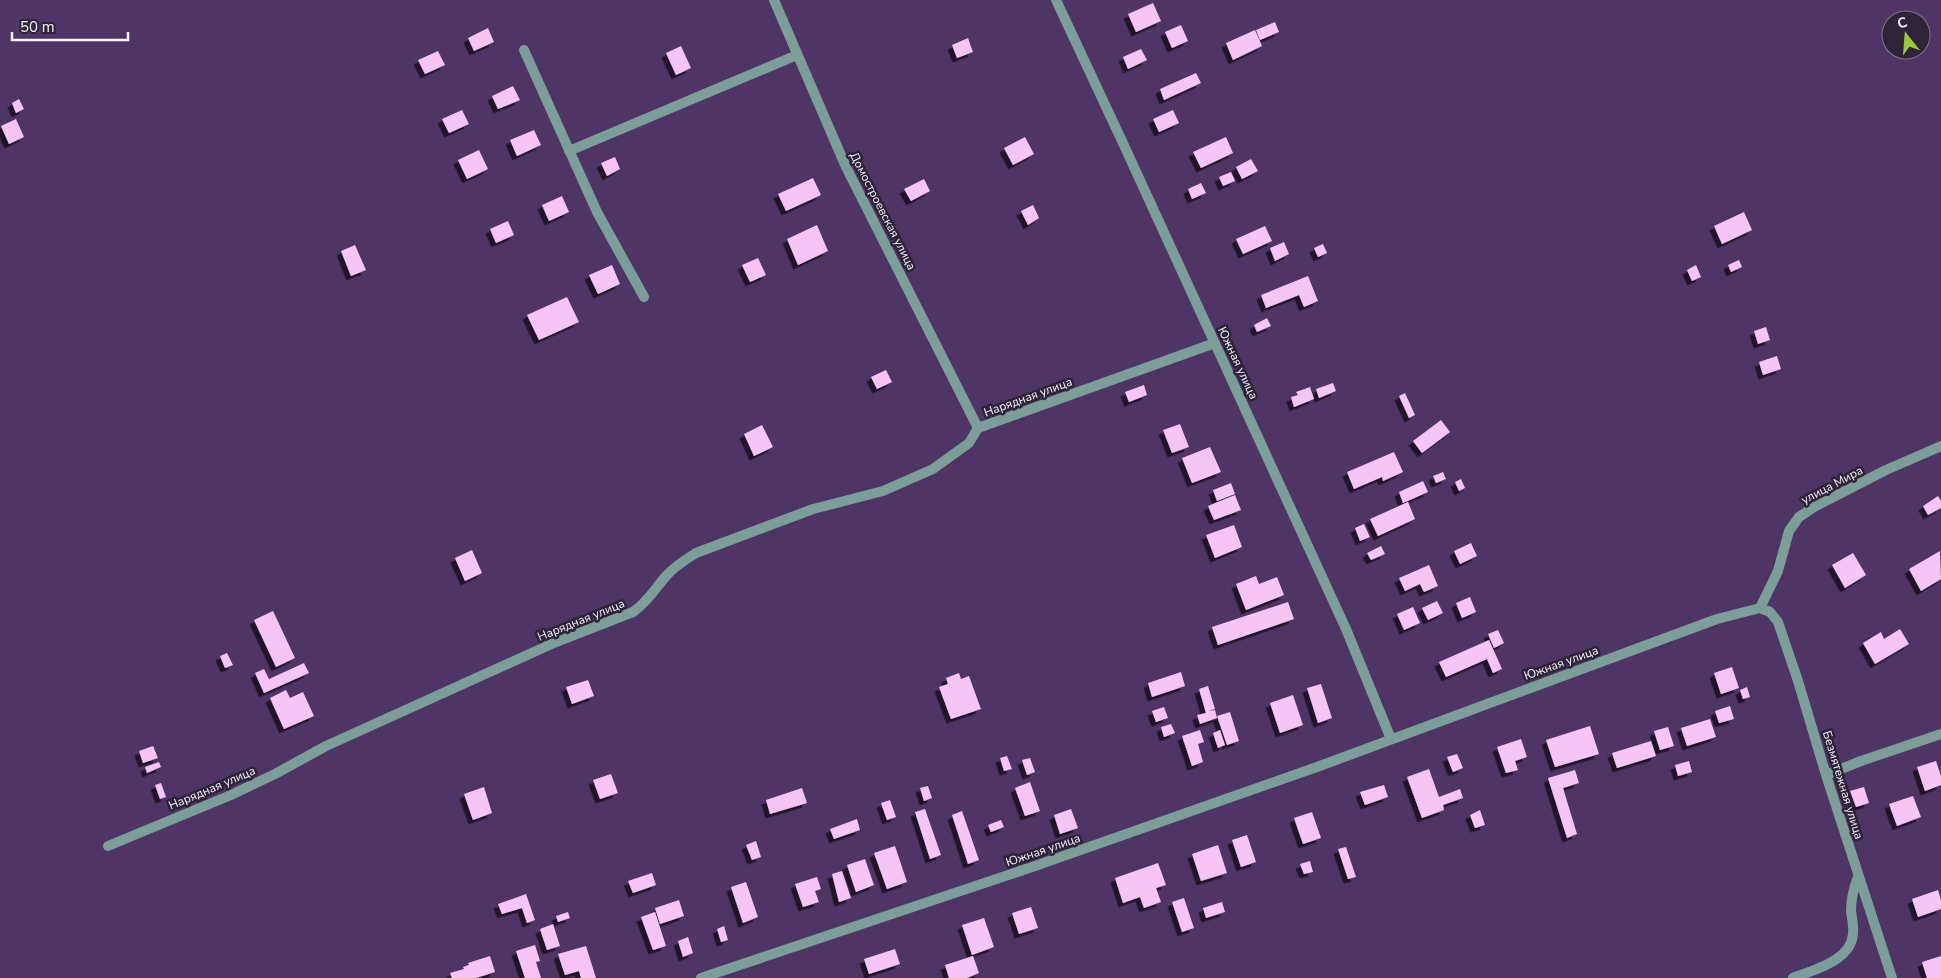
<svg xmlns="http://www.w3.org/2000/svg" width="1941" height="978" viewBox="0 0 1941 978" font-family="'Nunito Sans',sans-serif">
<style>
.building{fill:#f7c5f5;filter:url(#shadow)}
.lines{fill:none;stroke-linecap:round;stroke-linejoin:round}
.street{stroke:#7b9e99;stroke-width:10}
.labels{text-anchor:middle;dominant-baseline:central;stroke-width:5;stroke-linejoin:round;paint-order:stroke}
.street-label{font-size:12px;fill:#f7f1fd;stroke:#2f2339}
</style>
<defs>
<filter id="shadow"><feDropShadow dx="-4.5" dy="4.5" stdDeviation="0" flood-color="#0009"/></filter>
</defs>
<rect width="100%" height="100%" fill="#4f3565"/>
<path class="building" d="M 1153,3 L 1161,21 L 1136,32 L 1128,14 Z
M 1275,22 L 1279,32 L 1260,40 L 1256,30 Z
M 1181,25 L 1188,41 L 1172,48 L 1165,32 Z
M 488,28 L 494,42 L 474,51 L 468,38 Z
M 1255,30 L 1262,46 L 1233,60 L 1226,43 Z
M 968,38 L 973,52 L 957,58 L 952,45 Z
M 681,46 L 691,68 L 676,75 L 666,53 Z
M 1141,49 L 1147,60 L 1128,69 L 1123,57 Z
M 438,51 L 445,65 L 425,74 L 418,60 Z
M 1196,73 L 1201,83 L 1164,100 L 1160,89 Z
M 513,86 L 520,100 L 498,109 L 492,96 Z
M 19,99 L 24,109 L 16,113 L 12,103 Z
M 462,110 L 469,124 L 449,133 L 442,119 Z
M 1173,110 L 1179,123 L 1159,132 L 1153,119 Z
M 16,119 L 24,137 L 9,144 L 1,126 Z
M 534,130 L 541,145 L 517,156 L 510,140 Z
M 1025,137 L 1034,154 L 1013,165 L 1004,148 Z
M 1226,137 L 1233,153 L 1201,168 L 1193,152 Z
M 479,150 L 488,169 L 467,179 L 458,160 Z
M 615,157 L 620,169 L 607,176 L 601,163 Z
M 1251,159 L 1258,171 L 1242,179 L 1236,167 Z
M 1231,172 L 1235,181 L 1223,186 L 1219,177 Z
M 813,178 L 821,195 L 786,211 L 778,194 Z
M 924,179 L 930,191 L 911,201 L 904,189 Z
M 1201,183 L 1206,193 L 1192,199 L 1188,189 Z
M 562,196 L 569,212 L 549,221 L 542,205 Z
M 1033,205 L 1039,218 L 1028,225 L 1021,211 Z
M 1744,212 L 1752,230 L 1722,244 L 1714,226 Z
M 508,221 L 514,235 L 496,243 L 490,229 Z
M 817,225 L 828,251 L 798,265 L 787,239 Z
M 1265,226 L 1272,241 L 1243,254 L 1236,239 Z
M 1284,242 L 1289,254 L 1275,261 L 1270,248 Z
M 1323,244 L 1327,253 L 1318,257 L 1314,248 Z
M 355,245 L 366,270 L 351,276 L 341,251 Z
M 758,258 L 766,275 L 750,282 L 742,265 Z
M 1739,260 L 1742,267 L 1731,272 L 1728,265 Z
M 612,265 L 620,284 L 598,294 L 589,275 Z
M 1696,265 L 1701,277 L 1692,281 L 1687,270 Z
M 1308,276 L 1318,301 L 1304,307 L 1299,295 L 1266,308 L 1261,295 Z
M 567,297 L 579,322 L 539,340 L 527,315 Z
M 1267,318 L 1271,326 L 1257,332 L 1254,325 Z
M 1766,327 L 1770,340 L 1758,344 L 1754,331 Z
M 1777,356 L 1781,369 L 1763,375 L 1759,362 Z
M 886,370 L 892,382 L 877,389 L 871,377 Z
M 1333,383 L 1336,391 L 1319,398 L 1316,389 Z
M 1144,385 L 1147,395 L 1129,402 L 1125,392 Z
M 1310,387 L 1314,399 L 1294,407 L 1291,397 L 1298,395 L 1296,392 Z
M 1405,393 L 1415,415 L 1409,418 L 1399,396 Z
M 1441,420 L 1450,432 L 1422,453 L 1413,441 Z
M 1180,424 L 1189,447 L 1172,453 L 1163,430 Z
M 762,425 L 773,447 L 754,456 L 744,434 Z
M 1210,447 L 1221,472 L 1192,483 L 1182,458 Z
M 1394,452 L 1403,472 L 1383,481 L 1382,477 L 1354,489 L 1347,472 Z
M 1443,472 L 1446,479 L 1436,483 L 1433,476 Z
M 1461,479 L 1465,488 L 1459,491 L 1455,482 Z
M 1423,481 L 1428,492 L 1403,503 L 1399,492 Z
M 1231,483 L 1235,494 L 1217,501 L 1213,490 Z
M 1235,495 L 1241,510 L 1214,520 L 1208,506 Z
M 1938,496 L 1941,501 L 1941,508 L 1928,515 L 1923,506 Z
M 1408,502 L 1415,519 L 1378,536 L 1370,519 Z
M 1364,524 L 1370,537 L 1360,541 L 1355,528 Z
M 1234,525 L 1242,547 L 1215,558 L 1206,535 Z
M 1471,543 L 1477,556 L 1460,564 L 1454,551 Z
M 1381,546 L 1385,554 L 1371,560 L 1367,553 Z
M 472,550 L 482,573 L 465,581 L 455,558 Z
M 1940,551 L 1941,579 L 1921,591 L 1909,569 Z
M 1853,553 L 1866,575 L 1845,588 L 1832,565 Z
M 1429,565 L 1438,586 L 1424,592 L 1420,584 L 1405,591 L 1399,578 Z
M 1256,576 L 1259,584 L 1277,577 L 1284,595 L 1246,610 L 1236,584 Z
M 1470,597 L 1476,612 L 1462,618 L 1456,603 Z
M 1437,601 L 1443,613 L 1428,620 L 1422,608 Z
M 1288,602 L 1294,619 L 1218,645 L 1212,627 Z
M 1413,607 L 1420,623 L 1404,630 L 1397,614 Z
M 273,611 L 295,658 L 276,667 L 254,620 Z
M 1900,629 L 1909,644 L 1875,664 L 1863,643 L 1881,632 L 1884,639 Z
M 1498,630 L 1504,643 L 1494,648 L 1488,634 Z
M 1489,640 L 1502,669 L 1493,673 L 1487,659 L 1446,677 L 1439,662 Z
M 227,653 L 233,665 L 225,668 L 220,656 Z
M 304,663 L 309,673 L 264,693 L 255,673 L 264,669 L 269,679 Z
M 1732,667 L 1739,688 L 1721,694 L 1714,673 Z
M 1181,672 L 1185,686 L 1152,697 L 1148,683 Z
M 959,673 L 961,679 L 969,676 L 981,709 L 951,719 L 939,687 L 948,684 L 946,678 Z
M 588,680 L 594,696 L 572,704 L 566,687 Z
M 1321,684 L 1332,718 L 1318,723 L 1307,688 Z
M 1208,686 L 1215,709 L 1208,711 L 1215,710 L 1217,718 L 1200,724 L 1197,715 L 1206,713 L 1199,689 Z
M 1747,687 L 1750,697 L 1743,699 L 1740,690 Z
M 286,690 L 290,698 L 303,692 L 314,716 L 284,729 L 270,698 Z
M 1293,695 L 1303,725 L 1280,733 L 1270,703 Z
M 1730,706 L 1734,719 L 1719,723 L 1715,711 Z
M 1164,707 L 1168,718 L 1156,722 L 1152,711 Z
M 1230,712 L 1239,741 L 1227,745 L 1217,716 Z
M 1710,719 L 1716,737 L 1687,746 L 1681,728 Z
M 1171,724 L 1175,733 L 1164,737 L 1161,727 Z
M 1590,726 L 1599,754 L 1555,767 L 1546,740 Z
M 1668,727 L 1674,746 L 1660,750 L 1654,731 Z
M 1200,730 L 1204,742 L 1198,744 L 1203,762 L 1192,766 L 1182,736 Z
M 1220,730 L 1225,745 L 1218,748 L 1213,733 Z
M 1521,739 L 1527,757 L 1515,761 L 1518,770 L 1506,773 L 1497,747 Z
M 1651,741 L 1656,756 L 1617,768 L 1612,753 Z
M 153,746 L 158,758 L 143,763 L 139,751 Z
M 1457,754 L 1463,768 L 1453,772 L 1447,757 Z
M 1007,756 L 1012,769 L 1004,771 L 1000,758 Z
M 1030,758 L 1035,772 L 1027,775 L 1022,760 Z
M 1689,761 L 1692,772 L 1678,776 L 1675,765 Z
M 1936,761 L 1941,776 L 1941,785 L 1925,791 L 1917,767 Z
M 159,762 L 161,767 L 147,773 L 145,767 Z
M 1429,769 L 1439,797 L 1460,789 L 1463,798 L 1443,805 L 1444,810 L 1422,818 L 1407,777 Z
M 1575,770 L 1579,783 L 1563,788 L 1577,834 L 1567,838 L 1548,778 Z
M 611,774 L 618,793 L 600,799 L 593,780 Z
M 1030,782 L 1040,811 L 1025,816 L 1015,788 Z
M 161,783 L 166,797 L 160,799 L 155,785 Z
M 1384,785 L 1388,797 L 1365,805 L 1360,792 Z
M 928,786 L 932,798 L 924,801 L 920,788 Z
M 484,787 L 492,813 L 473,820 L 464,794 Z
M 1864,787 L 1869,803 L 1856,807 L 1850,791 Z
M 802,788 L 807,803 L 770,814 L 766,800 Z
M 1913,796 L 1921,817 L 1897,826 L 1889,804 Z
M 890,800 L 896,817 L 887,820 L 881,803 Z
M 925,809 L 941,855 L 930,859 L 915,812 Z
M 1071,809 L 1078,828 L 1060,834 L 1054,815 Z
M 1480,810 L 1485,825 L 1475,828 L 1470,815 Z
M 962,811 L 979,860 L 968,864 L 952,815 Z
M 1312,812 L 1321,838 L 1303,844 L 1294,818 Z
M 857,819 L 860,830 L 834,839 L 830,829 Z
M 1001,820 L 1004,827 L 991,832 L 988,825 Z
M 1247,835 L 1256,862 L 1241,867 L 1232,840 Z
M 756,841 L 761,857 L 752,860 L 746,845 Z
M 1218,845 L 1227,873 L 1201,881 L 1192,854 Z
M 895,846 L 907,882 L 887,889 L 874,853 Z
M 1346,847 L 1356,877 L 1348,879 L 1338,849 Z
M 865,859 L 874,885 L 856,892 L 847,865 Z
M 1310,861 L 1313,872 L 1304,874 L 1300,864 Z
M 1158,863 L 1166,885 L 1156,888 L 1161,902 L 1144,908 L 1140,897 L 1123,903 L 1115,878 Z
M 842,871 L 851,898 L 839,902 L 832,874 Z
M 652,873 L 656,885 L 633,893 L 628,881 Z
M 817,877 L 821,889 L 815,891 L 819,902 L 803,907 L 795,884 Z
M 746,882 L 758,917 L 743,923 L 731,887 Z
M 1938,890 L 1941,900 L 1941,909 L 1918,917 L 1912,899 Z
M 526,894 L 535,920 L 527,923 L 522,908 L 502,914 L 498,904 Z
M 1184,898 L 1194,928 L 1182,932 L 1172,902 Z
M 679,900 L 684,916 L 660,924 L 655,908 Z
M 1222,902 L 1225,912 L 1206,918 L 1203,908 Z
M 1031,907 L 1038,928 L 1019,934 L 1012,913 Z
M 568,912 L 570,918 L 558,922 L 556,916 Z
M 655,912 L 666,946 L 653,950 L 641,917 Z
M 984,918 L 994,947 L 972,955 L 962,925 Z
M 553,924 L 560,946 L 547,950 L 540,929 Z
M 724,926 L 728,940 L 721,942 L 717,929 Z
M 688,937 L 693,953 L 683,957 L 678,941 Z
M 535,945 L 540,961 L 536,962 L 541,978 L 525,978 L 516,951 Z
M 586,946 L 596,978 L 581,978 L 579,971 L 565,975 L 558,954 Z
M 895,949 L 900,964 L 869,974 L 864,959 Z
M 490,956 L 495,972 L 476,978 L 452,978 L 450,973 L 464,969 L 463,967 L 469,965 L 468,963 Z
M 973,956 L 979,973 L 967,978 L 949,978 L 945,965 Z
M 1941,956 L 1941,978 L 1927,978 L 1922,962 Z"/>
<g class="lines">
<path class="street" d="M 774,0 L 846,167 L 978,428
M 1056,0 L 1122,141 L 1346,629 L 1391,739
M 524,50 L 597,212 L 644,297
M 569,151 L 797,55
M 1760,608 L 1770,612 L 1778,622 L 1798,681 L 1826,775 L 1892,978
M 1760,608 L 1778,571 L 1789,531 L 1799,517 L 1814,507 L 1886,470 L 1941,446
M 1826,775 L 1861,761 L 1941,734
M 108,846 L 231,795 L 275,774 L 326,746 L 556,642 L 633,612 C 648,602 656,587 667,575 C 675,566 685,560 696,553 L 813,509 L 883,491 L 933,469 L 969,443 L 978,428 L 1215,343
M 701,978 L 1035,866 L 1317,767 L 1717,619 L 1760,608
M 1793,978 C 1813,970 1851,961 1853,934 C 1854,927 1852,918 1851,911 C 1851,899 1854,887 1858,877"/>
</g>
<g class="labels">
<g class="street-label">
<text transform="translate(883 211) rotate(63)">Домостроевская улица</text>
<text transform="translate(1238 363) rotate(65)">Южная улица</text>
<text transform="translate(1028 397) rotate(-20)">Нарядная улица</text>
<text transform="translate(1832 485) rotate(-28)">улица Мира</text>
<text transform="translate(581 620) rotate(-22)">Нарядная улица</text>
<text transform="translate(1561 663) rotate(-20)">Южная улица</text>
<text transform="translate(1843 785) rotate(73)">Безмятежная улица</text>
<text transform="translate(212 788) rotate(-23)">Нарядная улица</text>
<text transform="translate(1043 850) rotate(-19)">Южная улица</text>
</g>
</g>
<g transform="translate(1906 35) rotate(343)"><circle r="24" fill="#2f2339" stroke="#7f7587"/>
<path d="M0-4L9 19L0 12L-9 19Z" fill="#98cb37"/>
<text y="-8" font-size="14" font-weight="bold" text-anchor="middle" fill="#f7f1fd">С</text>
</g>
<path d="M12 32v8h116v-8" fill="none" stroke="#f7f1fd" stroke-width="2.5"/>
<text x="20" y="32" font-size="15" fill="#f7f1fd" stroke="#2f2339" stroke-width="4" paint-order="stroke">50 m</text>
</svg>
